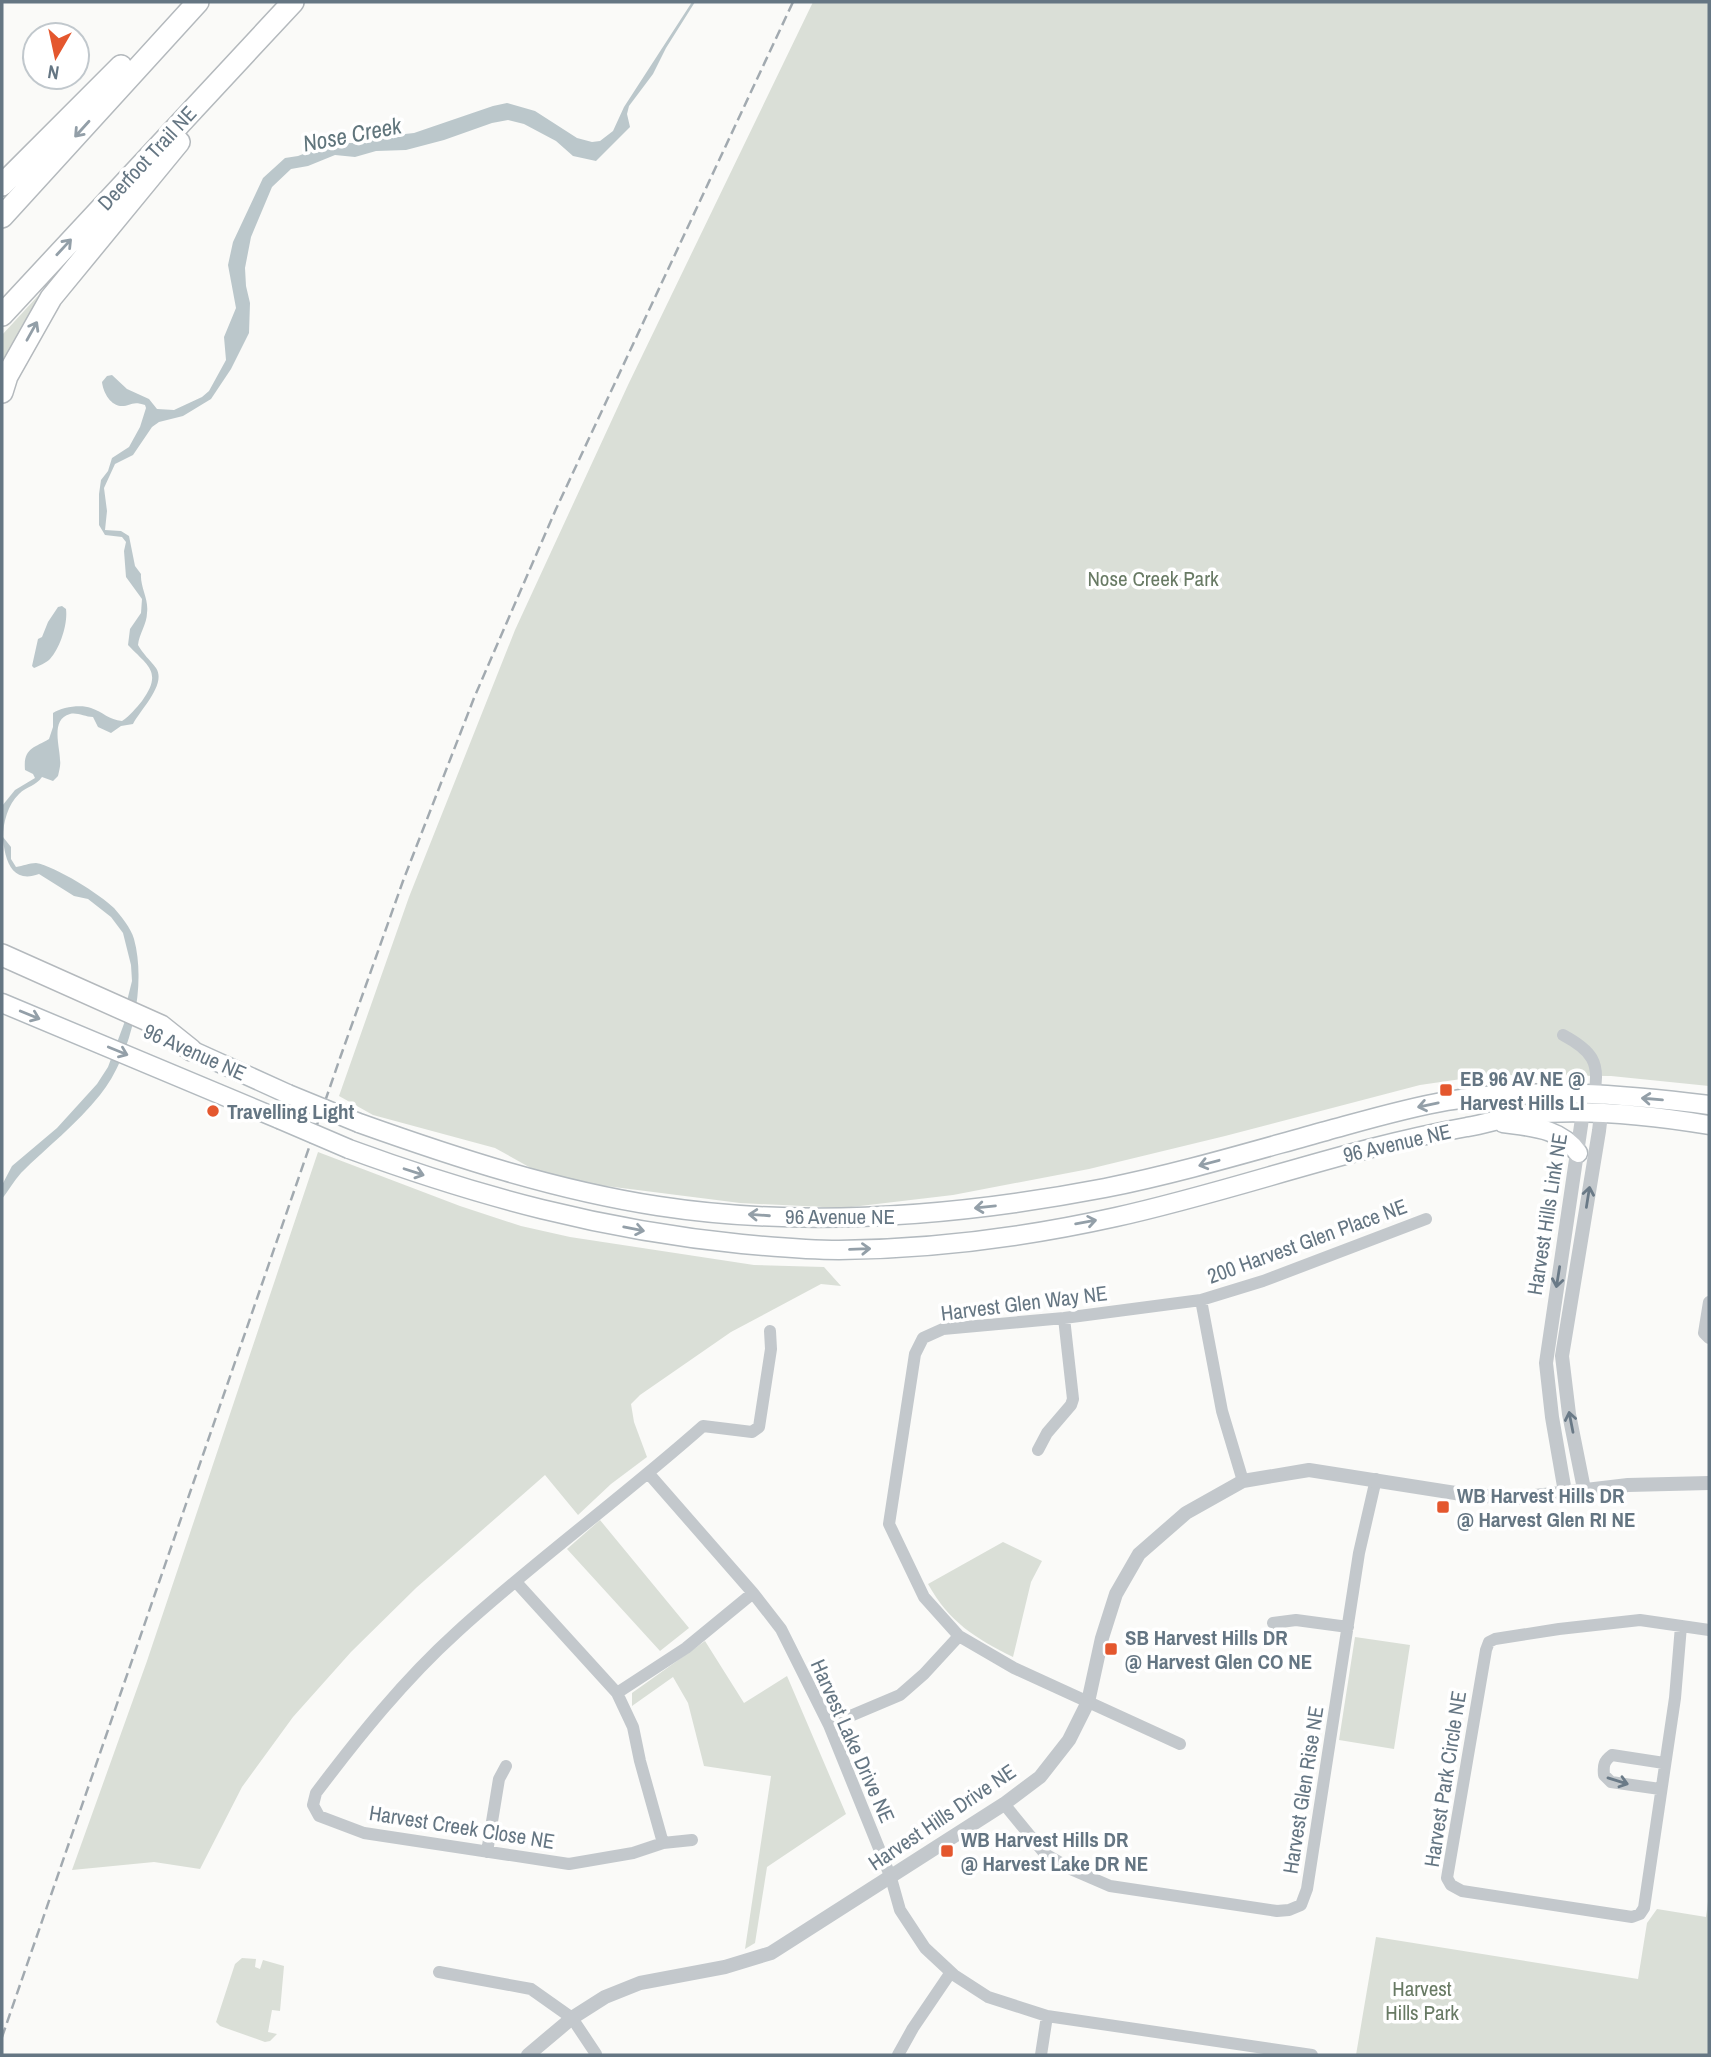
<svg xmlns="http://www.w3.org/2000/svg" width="1711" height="2057" viewBox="0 0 1711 2057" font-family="'Archivo Narrow',sans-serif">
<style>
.green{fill:#dadfd7}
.water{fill:#bbc7cb}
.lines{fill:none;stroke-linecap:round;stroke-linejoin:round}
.secondary-casing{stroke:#b3babf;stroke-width:21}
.motorway-casing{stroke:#b4b9bd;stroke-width:24}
.minor{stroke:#c3c8cc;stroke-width:12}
.tertiary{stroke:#c3c8cc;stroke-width:14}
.secondary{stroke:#fff;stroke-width:18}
.motorway{stroke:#fff;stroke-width:21}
.rail{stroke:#a2aab0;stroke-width:2.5;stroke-dasharray:10 5;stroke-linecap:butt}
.secondary-bridge-casing{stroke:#b3babf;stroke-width:21;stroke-linecap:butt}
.secondary-bridge{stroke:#fff;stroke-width:18}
.oneway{stroke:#939fa8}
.oneway2{stroke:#6a7a87}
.poi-dot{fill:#e4572e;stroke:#fff;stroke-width:2.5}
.labels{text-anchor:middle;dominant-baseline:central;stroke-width:7;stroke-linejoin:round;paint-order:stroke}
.street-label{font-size:21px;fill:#657683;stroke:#fff}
.park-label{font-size:21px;fill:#687a64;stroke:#fff}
.poi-label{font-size:21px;font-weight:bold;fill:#657683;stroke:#fff;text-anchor:start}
.water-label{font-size:23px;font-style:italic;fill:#60757c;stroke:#fff}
</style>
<rect width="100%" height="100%" fill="#fafaf8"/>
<path class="green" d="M 813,2 L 1709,2 L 1709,1086 L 1611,1076 L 1489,1075 L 1420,1085 L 1225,1136 L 1089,1169 L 953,1195 L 843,1208 L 740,1203 L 598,1185 L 538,1172 L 495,1148 L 373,1115 L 339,1096 L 409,897 L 515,630 L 628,385 Z
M 47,286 L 50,286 L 27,318 L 2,367 L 2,335 Z
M 318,1152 L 460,1206 L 521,1226 L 570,1237 L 754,1265 L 824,1267 L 841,1286 L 821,1284 L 731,1332 L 640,1395 L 631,1404 L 634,1422 L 647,1457 L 611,1484 L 578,1515 L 545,1475 L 416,1588 L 351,1652 L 293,1717 L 242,1787 L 200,1869 L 154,1862 L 72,1870 L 147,1661 Z
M 600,1520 L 689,1628 L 660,1651 L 567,1549 Z
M 1003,1542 L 1042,1561 L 1031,1582 L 1013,1657 C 975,1638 949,1622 928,1584 Z
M 1355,1637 L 1410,1645 L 1394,1749 L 1339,1740 Z
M 705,1641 L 744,1703 L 787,1676 L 846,1814 L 767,1867 L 755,1943 L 745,1949 L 771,1776 L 704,1766 L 688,1703 L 673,1677 L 632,1706 L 632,1693 Z
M 1709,1894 L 1709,2055 L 1356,2055 L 1376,1937 L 1638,1979 L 1647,1923 L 1657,1909 L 1706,1917 Z
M 242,1958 L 256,1959 L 255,1967 L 260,1969 L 263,1960 L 284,1966 L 280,2011 L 272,2010 L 268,2032 L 277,2034 L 270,2041 L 265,2042 L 220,2026 L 216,2022 L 235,1964 Z"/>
<path class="water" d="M 692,2 L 695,2 L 666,48 L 653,74 L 629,106 L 627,114 L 630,127 L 596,161 L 573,156 L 556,141 L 524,124 L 508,120 L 492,123 L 444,140 L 406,150 L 376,151 L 355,157 L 335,155 L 308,166 L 291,169 L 272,187 L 251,237 L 245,268 L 246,286 L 250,303 L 249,333 L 231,369 L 211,399 L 183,416 L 159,422 L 152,427 L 133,455 L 115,464 L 104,488 L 107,511 L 105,530 L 121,531 L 129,536 L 135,566 L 141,574 C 140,587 149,599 147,613 C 147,624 139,634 138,645 C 143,654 150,660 156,668 C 167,684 140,710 133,724 L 121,726 L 111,733 L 98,727 L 93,717 C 85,717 77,712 70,714 C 50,719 60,747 60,760 C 61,765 59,771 58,776 L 53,781 L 42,777 C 36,786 27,786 19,794 C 8,804 3,823 3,837 L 11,847 L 11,859 L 16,867 C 23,866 29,863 36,863 C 55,866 101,895 114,908 C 121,916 131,928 134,939 C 147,986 131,1057 100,1095 C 77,1124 47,1147 21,1173 C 14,1181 8,1191 2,1199 L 2,1185 L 12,1166 L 57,1128 L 97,1084 L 108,1067 L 125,1021 L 125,1009 L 132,981 L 131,965 L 123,933 L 111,917 L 88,899 L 74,896 L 39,874 C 0,889 2,832 2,806 L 15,790 L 35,778 L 33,774 L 25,770 C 23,748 34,748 49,739 L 53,727 L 53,713 C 62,707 81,704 91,708 C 103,712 109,720 122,721 C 130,716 136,708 142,701 C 163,672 148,666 128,645 L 130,629 L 141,613 L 142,599 L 126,577 L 124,551 L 126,542 L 122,537 L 105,535 L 99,525 L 99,494 L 101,480 L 108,471 L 112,458 L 129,447 L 140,427 L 146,408 L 145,405 C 131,400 130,407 120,406 C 109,404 103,391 102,382 L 107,376 L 112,375 L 127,389 L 149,399 L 157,409 L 174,410 L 202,397 L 209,391 L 226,360 L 224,337 L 236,308 L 228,265 L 233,242 L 263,178 L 285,158 L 298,156 L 332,143 L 355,143 L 369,138 L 414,133 L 493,106 L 507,103 L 535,111 L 577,138 L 592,142 L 600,141 L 613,131 L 624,107 Z
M 62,606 L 66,609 C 68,624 60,648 50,659 C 46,663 39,666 34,668 L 32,666 L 38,639 L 42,637 L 48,622 L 58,607 Z"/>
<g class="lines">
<g class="secondary-casing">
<path id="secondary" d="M 2,1003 L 279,1119
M 180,1045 L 288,1094
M 359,1123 C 457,1158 555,1190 658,1206 C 807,1229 959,1216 1105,1188 C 1180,1173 1253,1151 1326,1131 C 1366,1120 1406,1108 1447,1101 C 1534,1087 1623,1094 1709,1105
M 1503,1123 C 1531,1127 1561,1128 1578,1153
M 349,1149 C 480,1197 602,1230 742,1244 C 774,1247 806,1250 839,1250 C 931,1249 1026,1237 1116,1217 C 1234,1191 1348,1148 1467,1127 C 1487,1124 1508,1116 1529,1114 C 1588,1109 1650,1115 1709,1125"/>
</g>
<g class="motorway-casing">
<path id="motorway" d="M 2,185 L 121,66
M 2,217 L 198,2
M 2,315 L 293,2
M 2,392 L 7,376 L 51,298 L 179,142
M 2,955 L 161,1026 L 191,1050"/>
</g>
<path class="minor" d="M 1563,1035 C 1591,1050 1601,1062 1594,1094
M 1201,1300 L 1263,1281 L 1426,1219
M 1709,1302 L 1704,1333 L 1709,1338
M 1038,1450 L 1047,1433 L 1071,1405 L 1073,1399 L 1064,1318
M 649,1474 L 753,1593 L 781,1629 L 829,1725 L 891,1878 L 900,1910 L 925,1948 L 954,1975 L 988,1997 L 1047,2016 L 1312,2055
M 516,1582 L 617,1693 L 633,1727 L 640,1761 L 663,1843
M 1273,1623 L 1296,1620 L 1348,1627
M 1681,1626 L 1675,1698 L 1644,1908 L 1640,1914 L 1632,1917 L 1462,1891 L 1451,1885 L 1447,1878 L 1486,1650 L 1489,1642 L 1495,1639 L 1559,1629 L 1640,1620 L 1709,1630
M 617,1693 L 686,1648 L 753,1593
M 829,1725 L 900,1695 L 924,1674 L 959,1636
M 1180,1744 L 1014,1668 L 959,1636 L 924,1597 L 889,1524 L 915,1354 L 923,1338 L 943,1329 L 1064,1318 L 1201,1300 L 1222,1411 L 1243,1481
M 1660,1789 L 1611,1782 L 1604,1775 C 1603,1765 1604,1761 1612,1755 L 1664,1763
M 1004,1804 L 1045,1854 L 1073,1870 L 1110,1886 L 1277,1911 L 1289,1910 L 1301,1905 L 1307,1889 L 1359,1553 L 1376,1479
M 692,1840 L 663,1843 L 633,1853 L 569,1864 L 364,1833 L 319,1816 L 313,1805 L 316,1793 C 359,1736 404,1680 457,1632 C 536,1560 623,1497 703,1426 L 752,1432 L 759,1427 L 771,1349 L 770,1331
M 487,1852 L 499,1779 L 506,1766
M 439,1972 L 531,1989 L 572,2018 L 596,2054
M 898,2055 L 913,2028 L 951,1972
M 1041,2055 L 1047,2016"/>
<path class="tertiary" d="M 1584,1489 L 1569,1414 L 1562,1356 L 1599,1131 L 1601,1114 L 1597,1104
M 1565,1492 L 1552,1417 L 1546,1363 L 1583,1112 L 1588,1103
M 528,2055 L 572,2018 L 605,1997 L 640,1983 L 725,1967 L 771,1953 L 1004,1804 L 1040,1777 L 1069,1740 L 1088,1702 L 1102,1638 L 1116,1594 L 1139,1554 L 1186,1513 L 1243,1481 L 1309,1470 L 1468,1495 L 1518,1498 L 1628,1485 L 1709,1483"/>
<use href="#secondary" class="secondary"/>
<use href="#motorway" class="motorway"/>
<path class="rail" d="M 2,2037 L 340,1058 L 403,881 L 474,698 L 556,509 L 793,2"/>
<g class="secondary-bridge-casing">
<path id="secondary-bridge" d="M 288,1094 L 359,1123
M 279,1119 L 349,1149"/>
</g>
<use href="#secondary-bridge" class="secondary-bridge"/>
</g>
<defs><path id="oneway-shaft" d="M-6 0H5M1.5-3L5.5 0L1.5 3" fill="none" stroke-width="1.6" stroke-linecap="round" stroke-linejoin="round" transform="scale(1.75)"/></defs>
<g class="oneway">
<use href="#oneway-shaft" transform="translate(82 129) rotate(132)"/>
<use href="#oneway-shaft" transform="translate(64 247) rotate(-47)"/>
<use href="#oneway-shaft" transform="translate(32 331) rotate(-61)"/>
<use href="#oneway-shaft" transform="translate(30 1015) rotate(22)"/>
<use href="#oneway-shaft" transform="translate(118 1051) rotate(22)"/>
<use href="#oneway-shaft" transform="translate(1652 1099) rotate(-175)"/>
<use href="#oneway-shaft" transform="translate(1428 1105) rotate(168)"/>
<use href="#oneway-shaft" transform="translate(1209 1163) rotate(165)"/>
<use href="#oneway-shaft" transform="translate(414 1172) rotate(18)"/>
<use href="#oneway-shaft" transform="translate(985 1207) rotate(174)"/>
<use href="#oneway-shaft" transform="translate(759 1215) rotate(-176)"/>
<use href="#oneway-shaft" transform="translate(1086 1222) rotate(-10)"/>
<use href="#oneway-shaft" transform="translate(634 1229) rotate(11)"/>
<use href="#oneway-shaft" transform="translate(860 1249) rotate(-2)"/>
</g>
<g class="oneway2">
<use href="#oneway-shaft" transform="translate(1588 1197) rotate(-81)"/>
<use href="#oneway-shaft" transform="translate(1558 1277) rotate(99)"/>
<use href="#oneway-shaft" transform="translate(1571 1422) rotate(-101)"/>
<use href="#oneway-shaft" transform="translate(1618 1781) rotate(17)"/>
</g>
<g class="poi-dot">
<rect x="1439" y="1083" width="14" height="14" rx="3.5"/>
<circle cx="213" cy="1111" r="7"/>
<rect x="1436" y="1500" width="14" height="14" rx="3.5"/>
<rect x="1104" y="1642" width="14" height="14" rx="3.5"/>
<rect x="940" y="1844" width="14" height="14" rx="3.5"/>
</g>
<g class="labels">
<g class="street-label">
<text transform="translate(147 158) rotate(-47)">Deerfoot Trail NE</text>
<text transform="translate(195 1052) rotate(24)">96 Avenue NE</text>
<text transform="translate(1397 1143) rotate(-13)">96 Avenue NE</text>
<text transform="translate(1547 1214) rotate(-81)">Harvest Hills Link NE</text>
<text x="840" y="1216">96 Avenue NE</text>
<text transform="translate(1307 1241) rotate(-20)">200 Harvest Glen Place NE</text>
<text transform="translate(1024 1303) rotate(-7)">Harvest Glen Way NE</text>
<text transform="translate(853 1741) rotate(66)">Harvest Lake Drive NE</text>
<text transform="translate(1445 1779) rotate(-81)">Harvest Park Circle NE</text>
<text transform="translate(1303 1790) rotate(-81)">Harvest Glen Rise NE</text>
<text transform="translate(942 1817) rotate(-34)">Harvest Hills Drive NE</text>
<text transform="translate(462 1827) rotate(9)">Harvest Creek Close NE</text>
</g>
<g class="park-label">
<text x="1153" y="578">Nose Creek Park</text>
<text x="1422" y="1988">Harvest<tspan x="1422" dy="24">Hills Park</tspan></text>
</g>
<g class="poi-label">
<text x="1460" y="1078">EB 96 AV NE @<tspan x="1460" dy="24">Harvest Hills LI</tspan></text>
<text x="227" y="1111">Travelling Light</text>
<text x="1457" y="1495">WB Harvest Hills DR<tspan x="1457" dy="24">@ Harvest Glen RI NE</tspan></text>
<text x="1125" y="1637">SB Harvest Hills DR<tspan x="1125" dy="24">@ Harvest Glen CO NE</tspan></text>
<text x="961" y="1839">WB Harvest Hills DR<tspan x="961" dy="24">@ Harvest Lake DR NE</tspan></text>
</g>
<g class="water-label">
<text transform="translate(352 134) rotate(-11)">Nose Creek</text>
</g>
</g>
<rect width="1711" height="2057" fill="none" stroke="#657683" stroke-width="7"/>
<g transform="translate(56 56) rotate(189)"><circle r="33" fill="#ffffff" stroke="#c1c8cd" stroke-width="2"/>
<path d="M0-5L12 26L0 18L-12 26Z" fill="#e4572e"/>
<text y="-10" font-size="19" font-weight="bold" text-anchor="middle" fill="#657683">N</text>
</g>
</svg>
